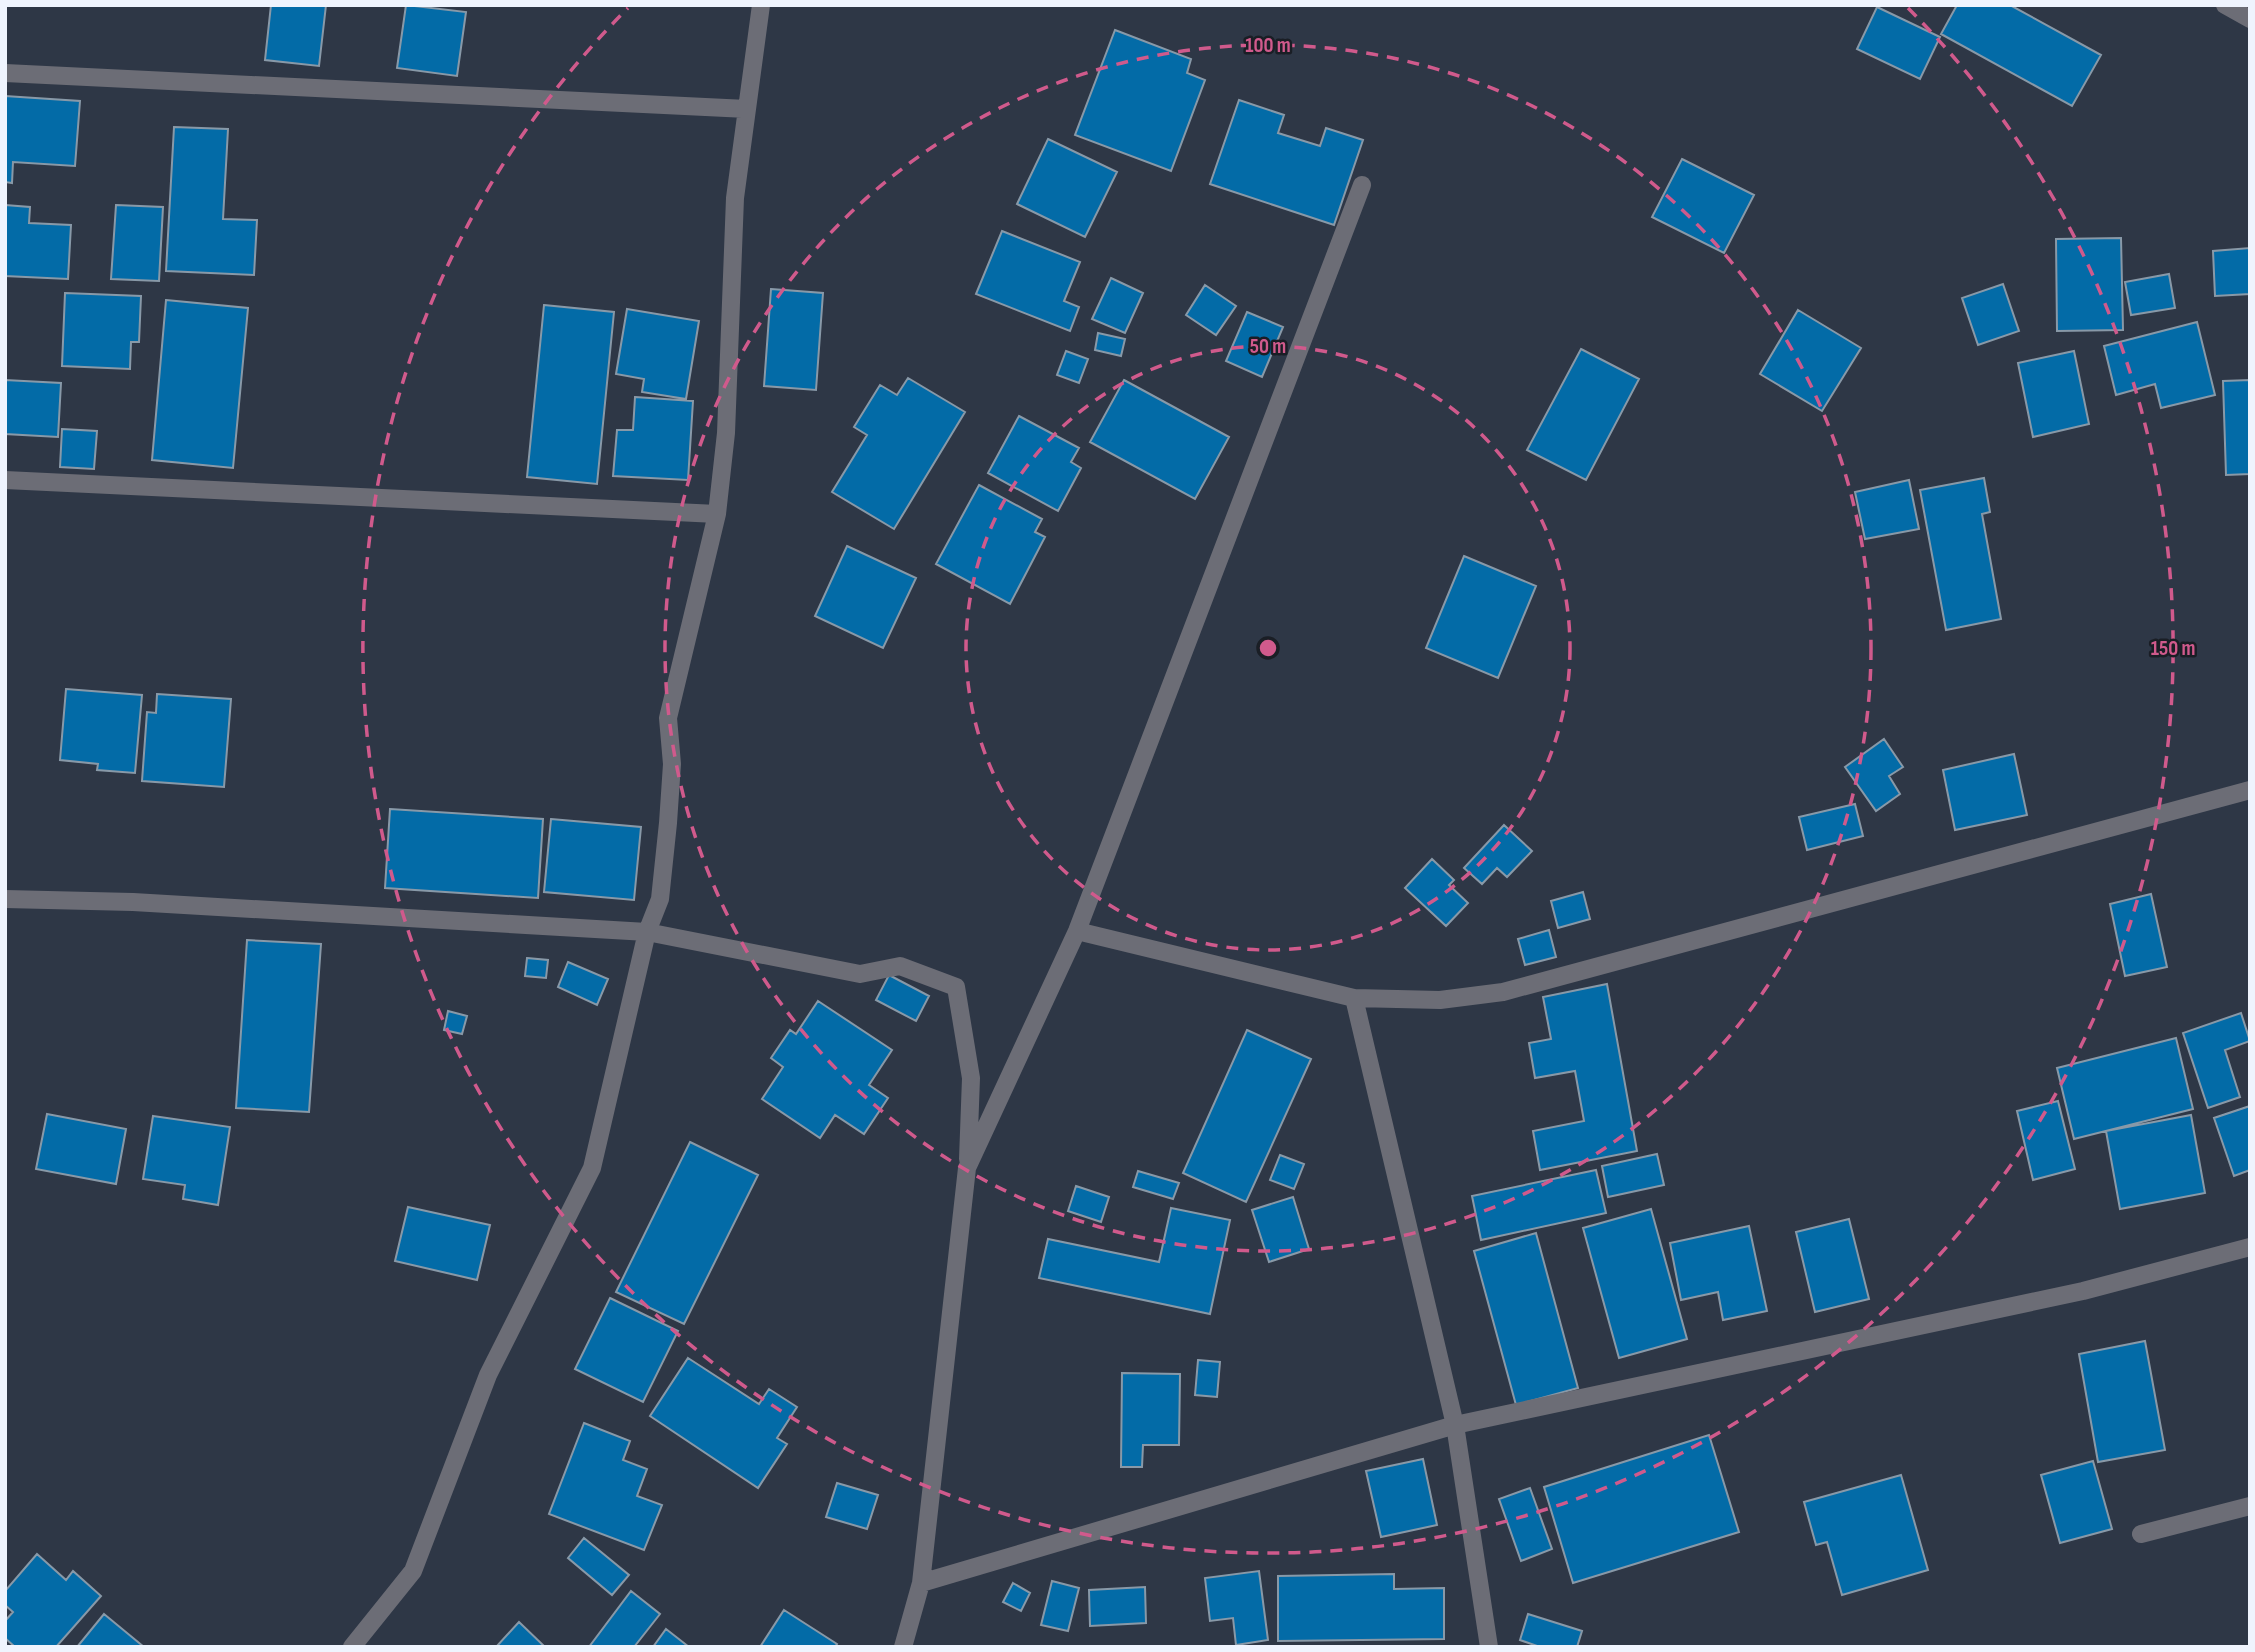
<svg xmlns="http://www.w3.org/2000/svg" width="2255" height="1652" viewBox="0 0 2255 1652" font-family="'Sofia Sans Condensed',sans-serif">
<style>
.building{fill:#036ba7;stroke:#8899a8;stroke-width:2}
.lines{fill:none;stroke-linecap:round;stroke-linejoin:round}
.minor{stroke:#6c6d76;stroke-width:18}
.ring{fill:none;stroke:#d05a8c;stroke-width:3.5;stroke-dasharray:12 9}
.centre{fill:#d05a8c;stroke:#1a1e25;stroke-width:3.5}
.ring-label{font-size:21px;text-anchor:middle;font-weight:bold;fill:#d05a8c;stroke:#1a1e25;stroke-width:5;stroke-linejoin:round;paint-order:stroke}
</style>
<rect width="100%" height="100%" fill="#2e3746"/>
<path class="building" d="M 271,5 L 326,5 L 319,66 L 265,60 Z
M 406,5 L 466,12 L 457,76 L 397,68 Z
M 1957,5 L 2010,5 L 2101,55 L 2072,106 L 1941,34 Z
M 1877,7 L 1940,37 L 1920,79 L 1857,49 Z
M 1115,30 L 1191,59 L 1187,73 L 1205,80 L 1171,171 L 1075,135 Z
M 5,96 L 80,101 L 75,166 L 13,162 L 12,183 L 5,182 Z
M 1239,100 L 1284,115 L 1278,133 L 1320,146 L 1326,128 L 1363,140 L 1334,225 L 1210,184 Z
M 174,127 L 228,129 L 223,219 L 257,220 L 254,275 L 166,271 Z
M 1048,139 L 1117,172 L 1085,237 L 1017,204 Z
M 1682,159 L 1754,195 L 1724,253 L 1652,217 Z
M 5,205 L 30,207 L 29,223 L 71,225 L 68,279 L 5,276 Z
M 116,205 L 163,207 L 159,281 L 111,279 Z
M 1002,231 L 1080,262 L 1064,301 L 1079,307 L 1070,331 L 976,294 Z
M 2121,238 L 2123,330 L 2057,331 L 2056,239 Z
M 2250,248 L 2250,294 L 2215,296 L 2213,251 Z
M 2169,274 L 2175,308 L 2131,315 L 2125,282 Z
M 1111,278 L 1143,293 L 1125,333 L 1092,319 Z
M 2003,284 L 2019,331 L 1978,345 L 1962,298 Z
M 1205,285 L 1236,306 L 1216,335 L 1186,315 Z
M 771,289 L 823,293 L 816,390 L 764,386 Z
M 65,293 L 141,296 L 139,342 L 131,342 L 130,369 L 62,366 Z
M 166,300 L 248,308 L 233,468 L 152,460 Z
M 544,305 L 614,312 L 597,484 L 527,477 Z
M 627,309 L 699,321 L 686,399 L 642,392 L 644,379 L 616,374 Z
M 1798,310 L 1861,348 L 1822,411 L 1760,374 Z
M 1247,312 L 1283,327 L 1262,377 L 1226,361 Z
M 2197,322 L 2215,395 L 2161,408 L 2155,384 L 2116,395 L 2104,346 Z
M 1098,333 L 1125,339 L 1121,356 L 1095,350 Z
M 1581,349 L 1639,379 L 1586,480 L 1527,450 Z
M 1066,351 L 1088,359 L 1079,383 L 1057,375 Z
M 2074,351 L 2089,424 L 2033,437 L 2018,363 Z
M 908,378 L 965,412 L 894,529 L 832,492 L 867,435 L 854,427 L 880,385 L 897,395 Z
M 5,380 L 61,383 L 58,437 L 5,434 Z
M 1124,380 L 1229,437 L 1195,499 L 1090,442 Z
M 2250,380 L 2250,474 L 2226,475 L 2223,381 Z
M 635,397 L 693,401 L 688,480 L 613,476 L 617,430 L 633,430 Z
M 1019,416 L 1079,448 L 1071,462 L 1081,468 L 1058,511 L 988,473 Z
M 62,429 L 97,431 L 94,469 L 60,467 Z
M 1984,478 L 1990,512 L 1982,514 L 2001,619 L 1946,630 L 1920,490 Z
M 1909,480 L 1919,529 L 1865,539 L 1855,492 Z
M 979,485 L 1042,519 L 1035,532 L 1045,537 L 1010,604 L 936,564 Z
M 847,546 L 916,578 L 883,648 L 815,616 Z
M 1464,556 L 1536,586 L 1498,678 L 1426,648 Z
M 66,689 L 142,695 L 135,773 L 97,770 L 98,764 L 60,760 Z
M 157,694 L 231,699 L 224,787 L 142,781 L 147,712 L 156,713 Z
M 1884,739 L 1903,767 L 1889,776 L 1900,794 L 1876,811 L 1845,767 Z
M 2014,754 L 2027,815 L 1955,830 L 1943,770 Z
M 1855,804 L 1863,836 L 1807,850 L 1799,817 Z
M 390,809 L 543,819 L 538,898 L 385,888 Z
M 551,819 L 641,827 L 634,900 L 544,892 Z
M 1504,825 L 1532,851 L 1507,877 L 1497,868 L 1482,884 L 1464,868 Z
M 1432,859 L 1454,880 L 1449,885 L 1468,903 L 1446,926 L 1405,888 Z
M 1583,892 L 1590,919 L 1558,928 L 1551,901 Z
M 2151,894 L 2167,967 L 2125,976 L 2110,904 Z
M 1549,930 L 1556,957 L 1525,965 L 1518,939 Z
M 247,940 L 321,944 L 309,1112 L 236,1108 Z
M 527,958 L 548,960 L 546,978 L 525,976 Z
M 568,962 L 608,979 L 597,1005 L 558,987 Z
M 889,975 L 929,996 L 916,1021 L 876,1000 Z
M 1607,984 L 1637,1151 L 1540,1170 L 1533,1131 L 1584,1121 L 1575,1071 L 1535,1078 L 1529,1043 L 1551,1039 L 1543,997 Z
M 818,1001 L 892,1050 L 869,1085 L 888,1098 L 864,1134 L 835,1115 L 820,1138 L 762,1099 L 783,1067 L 771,1058 L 790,1030 L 796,1034 Z
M 448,1011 L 467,1016 L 462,1034 L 444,1030 Z
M 2241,1013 L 2250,1041 L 2225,1050 L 2240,1097 L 2208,1108 L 2183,1033 Z
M 1247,1030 L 1311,1059 L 1246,1202 L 1183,1173 Z
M 2176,1038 L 2193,1109 L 2074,1139 L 2057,1068 Z
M 2058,1101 L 2075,1169 L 2033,1180 L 2017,1111 Z
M 2250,1106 L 2250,1170 L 2234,1176 L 2214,1118 Z
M 47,1114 L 126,1129 L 116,1184 L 36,1169 Z
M 2191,1115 L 2205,1193 L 2120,1209 L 2106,1131 Z
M 153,1116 L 230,1127 L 218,1205 L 183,1199 L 185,1185 L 143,1179 Z
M 690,1142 L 758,1175 L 684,1324 L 616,1292 Z
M 1657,1154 L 1664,1185 L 1608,1197 L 1602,1166 Z
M 1280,1155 L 1304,1164 L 1294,1189 L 1270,1180 Z
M 1596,1170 L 1606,1213 L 1481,1240 L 1472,1196 Z
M 1138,1171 L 1179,1183 L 1173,1199 L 1133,1187 Z
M 1076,1186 L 1109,1197 L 1101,1222 L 1068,1211 Z
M 1293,1197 L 1309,1249 L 1269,1262 L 1252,1210 Z
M 408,1207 L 490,1225 L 477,1280 L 395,1261 Z
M 1171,1208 L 1230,1220 L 1210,1314 L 1039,1278 L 1048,1239 L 1159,1262 Z
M 1651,1209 L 1687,1339 L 1619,1358 L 1583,1228 Z
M 1849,1219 L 1869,1299 L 1815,1312 L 1796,1232 Z
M 1749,1226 L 1767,1311 L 1723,1320 L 1718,1292 L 1681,1300 L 1670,1243 Z
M 1536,1233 L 1578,1388 L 1516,1405 L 1474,1251 Z
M 610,1298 L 678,1331 L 643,1402 L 575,1369 Z
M 2145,1341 L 2165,1450 L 2098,1462 L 2079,1354 Z
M 688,1358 L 759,1404 L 769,1389 L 797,1407 L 777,1438 L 787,1444 L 758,1488 L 650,1416 Z
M 1198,1360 L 1220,1362 L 1217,1397 L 1195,1395 Z
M 1122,1373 L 1180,1374 L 1179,1445 L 1143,1445 L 1142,1467 L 1121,1467 Z
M 584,1423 L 630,1441 L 623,1460 L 647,1469 L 637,1496 L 662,1505 L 644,1550 L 549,1514 Z
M 1709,1435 L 1739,1532 L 1573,1583 L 1544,1487 Z
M 1423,1459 L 1437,1525 L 1381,1537 L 1366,1471 Z
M 2093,1461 L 2112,1529 L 2060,1543 L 2041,1475 Z
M 1901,1475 L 1928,1570 L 1842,1595 L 1827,1542 L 1816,1545 L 1804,1502 Z
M 837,1483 L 878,1495 L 867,1529 L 826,1517 Z
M 1530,1488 L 1552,1549 L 1521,1561 L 1499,1499 Z
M 584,1538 L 629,1575 L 612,1595 L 568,1558 Z
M 37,1554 L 66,1580 L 73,1571 L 101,1596 L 56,1647 L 15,1647 L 5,1638 L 5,1621 L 13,1612 L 5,1605 L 5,1591 Z
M 1259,1571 L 1268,1640 L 1236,1645 L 1233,1618 L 1210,1621 L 1205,1578 Z
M 1394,1574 L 1394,1589 L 1444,1588 L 1444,1639 L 1278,1641 L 1278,1576 Z
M 1052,1581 L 1079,1588 L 1068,1631 L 1041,1625 Z
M 1013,1583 L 1030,1593 L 1021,1611 L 1003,1602 Z
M 1145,1587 L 1146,1623 L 1090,1626 L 1089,1590 Z
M 631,1591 L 660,1614 L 634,1647 L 589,1647 Z
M 784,1610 L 837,1644 L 835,1647 L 760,1647 Z
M 104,1614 L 144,1647 L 77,1647 Z
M 1528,1614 L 1582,1631 L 1577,1647 L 1540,1647 L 1520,1640 Z
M 519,1622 L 545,1647 L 496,1647 Z
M 666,1629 L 689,1647 L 653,1647 Z"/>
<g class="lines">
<path class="minor" d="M 2225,5 L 2250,19
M 5,73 L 747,109
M 5,480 L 717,514
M 5,899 L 133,902 L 647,932 L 860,974 L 900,966 L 956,987 L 971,1078 L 968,1159
M 1077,931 L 1354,998 L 1440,1000 L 1503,992 L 2250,790
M 1354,998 L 1455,1425 L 1489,1647
M 2141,1534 L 2250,1506
M 921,1583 L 1455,1425 L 2083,1291 L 2250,1247
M 352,1647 L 413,1571 L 488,1375 L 592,1168 L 647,932 L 660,899 L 668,823 L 672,764 L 668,718 L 717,514 L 726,433 L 735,198 L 761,5
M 903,1647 L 921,1583 L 967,1168 L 1077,931 L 1362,185"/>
</g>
<g class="ring">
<circle cx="1268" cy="648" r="302"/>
<circle cx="1268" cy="648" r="603"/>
<path d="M1908 8A905 905 0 1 1 628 8"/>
</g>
<circle cx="1268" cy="648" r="10" class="centre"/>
<g class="ring-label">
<text x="1268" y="52">100 m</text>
<text x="1268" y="353">50 m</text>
<text x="2173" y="655">150 m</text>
</g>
<rect width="2255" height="1652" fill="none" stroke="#eff4fe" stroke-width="14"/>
</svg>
